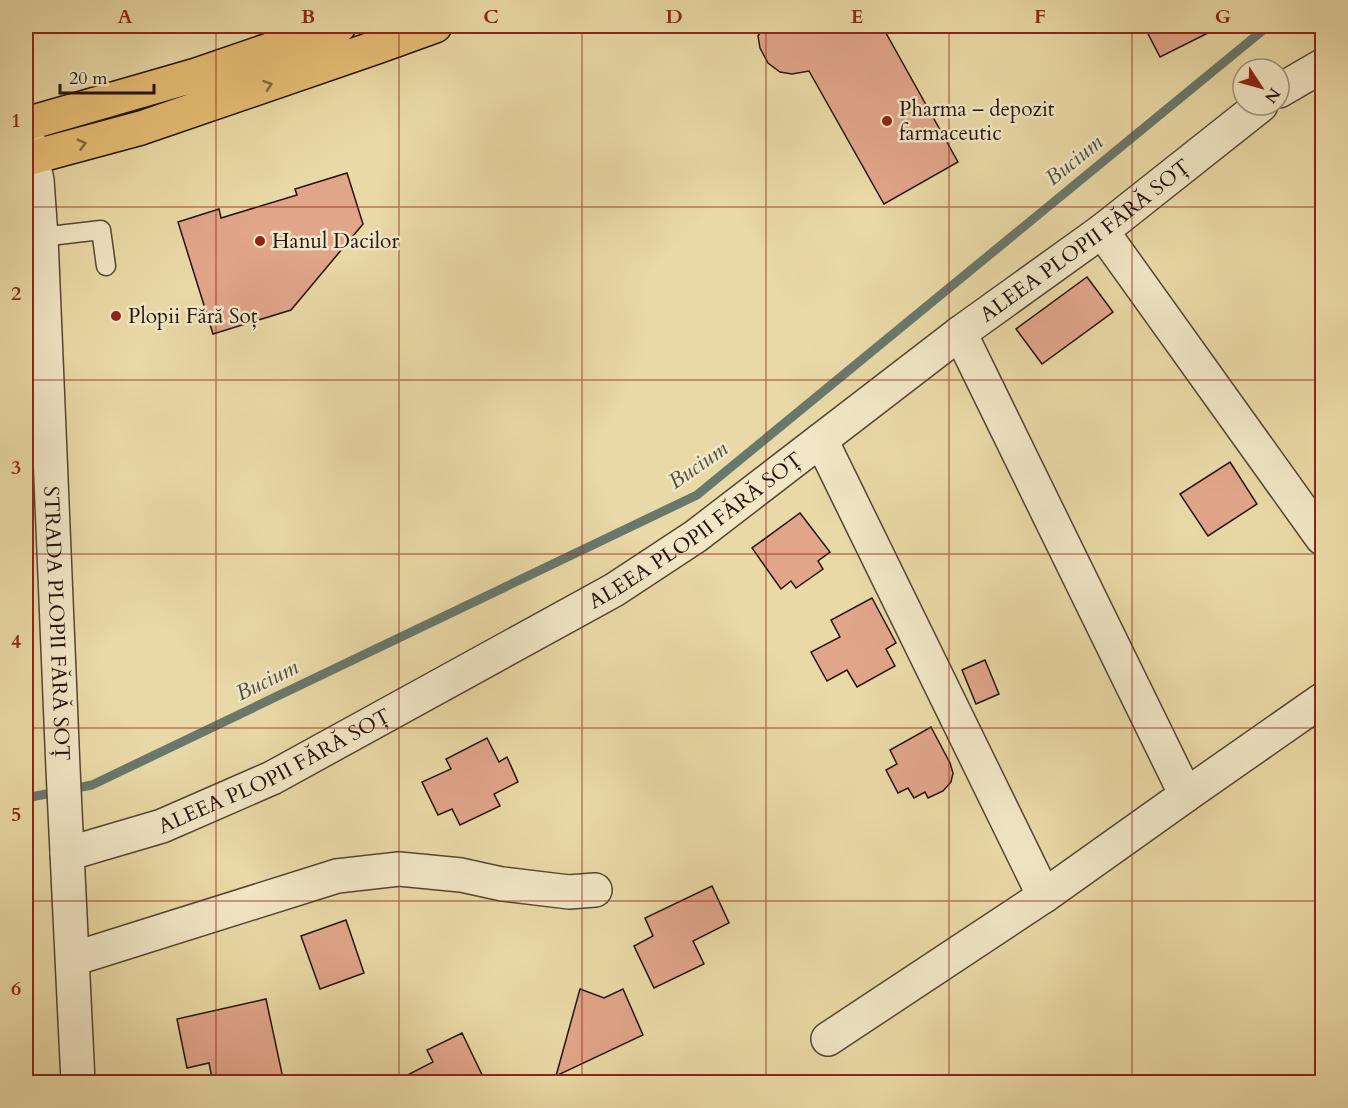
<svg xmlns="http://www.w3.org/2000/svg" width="1348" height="1108" viewBox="0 0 1348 1108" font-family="Cardo,serif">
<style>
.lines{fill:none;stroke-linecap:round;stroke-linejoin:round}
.stream{stroke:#69786c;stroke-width:9}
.building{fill:#e1a58a;stroke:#24140e;stroke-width:1.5}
.lane-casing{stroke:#554534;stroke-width:21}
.street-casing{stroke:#554534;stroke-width:36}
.primary-casing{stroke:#24140e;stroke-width:36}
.lane{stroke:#f1e6c5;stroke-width:18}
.street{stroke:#f1e6c5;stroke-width:33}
.primary{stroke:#e4bc73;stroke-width:33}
.oneway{stroke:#846840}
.grid{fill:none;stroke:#8f2418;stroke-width:1.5;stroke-opacity:0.55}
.poi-dot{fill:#8f2418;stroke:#f1e6c5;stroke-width:2}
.labels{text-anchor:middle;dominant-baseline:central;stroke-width:5;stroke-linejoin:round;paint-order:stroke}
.poi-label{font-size:21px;fill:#24140e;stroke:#f1e6c5;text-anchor:start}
.street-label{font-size:21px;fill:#24140e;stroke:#f1e6c5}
.water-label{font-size:22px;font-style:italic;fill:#4c4e45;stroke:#f1e6c5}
.neatline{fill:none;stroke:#8f2418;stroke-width:2}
.grid-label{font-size:20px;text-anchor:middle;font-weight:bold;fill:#8f2418}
</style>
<rect width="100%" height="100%" fill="#e9d9a6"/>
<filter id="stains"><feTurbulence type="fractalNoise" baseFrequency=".00333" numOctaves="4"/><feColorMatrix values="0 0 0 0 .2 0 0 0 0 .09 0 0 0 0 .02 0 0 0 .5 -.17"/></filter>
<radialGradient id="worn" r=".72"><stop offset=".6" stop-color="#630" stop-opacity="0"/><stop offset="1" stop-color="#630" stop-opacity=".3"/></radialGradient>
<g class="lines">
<path class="stream" d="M 26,798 L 92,785 L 697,495 L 1268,26"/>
</g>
<path class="building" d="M 764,26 L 882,26 L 958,162 L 884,204 L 809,71 L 792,74 L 780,72 L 768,63 L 760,48 L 758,36 Z
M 1144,26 L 1222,26 L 1160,57 Z
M 347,173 L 363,224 L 291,310 L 213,334 L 178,222 L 219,209 L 221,218 L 297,195 L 295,189 Z
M 1087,277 L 1113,312 L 1042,364 L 1016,329 Z
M 1230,462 L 1257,504 L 1208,536 L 1180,494 Z
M 800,513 L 830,552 L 818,561 L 823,569 L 796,588 L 791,581 L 781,589 L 752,548 Z
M 872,598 L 896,643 L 886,649 L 895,666 L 857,687 L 847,670 L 827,681 L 811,652 L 840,637 L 831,620 Z
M 985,660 L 999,694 L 976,704 L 962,670 Z
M 931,727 L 950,763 L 953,773 L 951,782 L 943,791 L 928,798 L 925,792 L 914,798 L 908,788 L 898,793 L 886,770 L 897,764 L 890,750 Z
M 487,738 L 499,762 L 507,757 L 518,782 L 494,794 L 500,806 L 460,825 L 452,809 L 438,815 L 422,782 L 451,769 L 446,759 Z
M 712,886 L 729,923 L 693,941 L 704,964 L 654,988 L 634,946 L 653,936 L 645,918 Z
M 346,920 L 364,973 L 320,989 L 301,936 Z
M 580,989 L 604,998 L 623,989 L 643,1035 L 556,1076 Z
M 266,999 L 284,1083 L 213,1083 L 209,1063 L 187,1068 L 177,1019 Z
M 462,1033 L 486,1083 L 392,1083 L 433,1062 L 427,1050 Z"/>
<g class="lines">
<g class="lane-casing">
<path id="lane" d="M 41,237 L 101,230 L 106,266"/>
</g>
<g class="street-casing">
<g id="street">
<path d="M 1279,91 L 1322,66"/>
<path id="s1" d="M 26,130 L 37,180 L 41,237 L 63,769 L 78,1082"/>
<path d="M 1102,231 L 1322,538"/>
<path d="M 960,333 L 1186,795 L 1322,700"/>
<path d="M 821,440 L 1044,896"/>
<path id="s2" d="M 67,854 L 162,826 L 272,778 L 614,590 L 696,536 L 960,333 L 1102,231 L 1261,105"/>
<path d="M 73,959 L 337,876 L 399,869 L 461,875 L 502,884 L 569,892 L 595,890"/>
<path d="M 828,1039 L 1044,896 L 1186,795"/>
</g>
</g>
<g class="primary-casing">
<path id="primary" d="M 26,124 L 196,75 L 339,26
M 26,159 L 141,128 L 377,47 L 435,26"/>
</g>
<use href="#lane" class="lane"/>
<use href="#street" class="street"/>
<use href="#primary" class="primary"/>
</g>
<defs><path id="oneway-chevron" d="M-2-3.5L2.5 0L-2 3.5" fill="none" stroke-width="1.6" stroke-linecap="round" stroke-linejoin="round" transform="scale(1.5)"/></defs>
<g class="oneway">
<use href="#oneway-chevron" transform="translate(268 85) rotate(-19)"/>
<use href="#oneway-chevron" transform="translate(82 144) rotate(-15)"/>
</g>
<path class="grid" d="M 216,26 L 216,1082M 399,26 L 399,1082M 582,26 L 582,1082M 766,26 L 766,1082M 949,26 L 949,1082M 1132,26 L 1132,1082M 26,207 L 1322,207M 26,380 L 1322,380M 26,554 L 1322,554M 26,728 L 1322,728M 26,901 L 1322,901"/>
<g class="poi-dot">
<circle cx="887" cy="121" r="6"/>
<circle cx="260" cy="241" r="6"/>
<circle cx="116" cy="316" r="6"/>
</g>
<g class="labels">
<g class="poi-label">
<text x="899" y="109">Pharma – depozit<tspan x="899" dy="24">farmaceutic</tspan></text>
<text x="272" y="241">Hanul Dacilor</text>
<text x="128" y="316">Plopii Fără Soț</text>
</g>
<g class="street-label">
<text stroke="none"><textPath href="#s2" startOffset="1196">ALEEA PLOPII FĂRĂ SOȚ</textPath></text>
<text stroke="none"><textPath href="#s2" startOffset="710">ALEEA PLOPII FĂRĂ SOȚ</textPath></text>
<text stroke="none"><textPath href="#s1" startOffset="495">STRADA PLOPII FĂRĂ SOȚ</textPath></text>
<text stroke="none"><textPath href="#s2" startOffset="224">ALEEA PLOPII FĂRĂ SOȚ</textPath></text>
</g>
<g class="water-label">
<text transform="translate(1074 160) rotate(-39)">Bucium</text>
<text transform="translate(698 465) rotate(-35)">Bucium</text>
<text transform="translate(267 680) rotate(-26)">Bucium</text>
</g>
</g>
<rect width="1348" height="1108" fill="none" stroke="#e9d9a6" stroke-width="66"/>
<g transform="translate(1261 87) rotate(126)"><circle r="28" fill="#f1e6c5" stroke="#9f927c" stroke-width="1.5"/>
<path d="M0-4.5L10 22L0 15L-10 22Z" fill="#8f2418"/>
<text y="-9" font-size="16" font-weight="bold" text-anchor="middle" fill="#24140e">N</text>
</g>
<path d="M60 84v9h94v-9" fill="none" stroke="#24140e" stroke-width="3"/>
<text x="69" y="84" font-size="18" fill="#24140e" stroke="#f1e6c5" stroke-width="4.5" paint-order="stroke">20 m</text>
<rect x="33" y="33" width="1282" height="1042" class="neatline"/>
<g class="grid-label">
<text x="125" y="23">A</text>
<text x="308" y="23">B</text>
<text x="491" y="23">C</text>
<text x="674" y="23">D</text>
<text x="857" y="23">E</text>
<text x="1040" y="23">F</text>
<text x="1223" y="23">G</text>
<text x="16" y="127">1</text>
<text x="16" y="300">2</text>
<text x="16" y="474">3</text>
<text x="16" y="648">4</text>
<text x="16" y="821">5</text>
<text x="16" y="995">6</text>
</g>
<rect width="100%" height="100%" filter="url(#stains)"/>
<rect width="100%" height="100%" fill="url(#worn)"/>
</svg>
